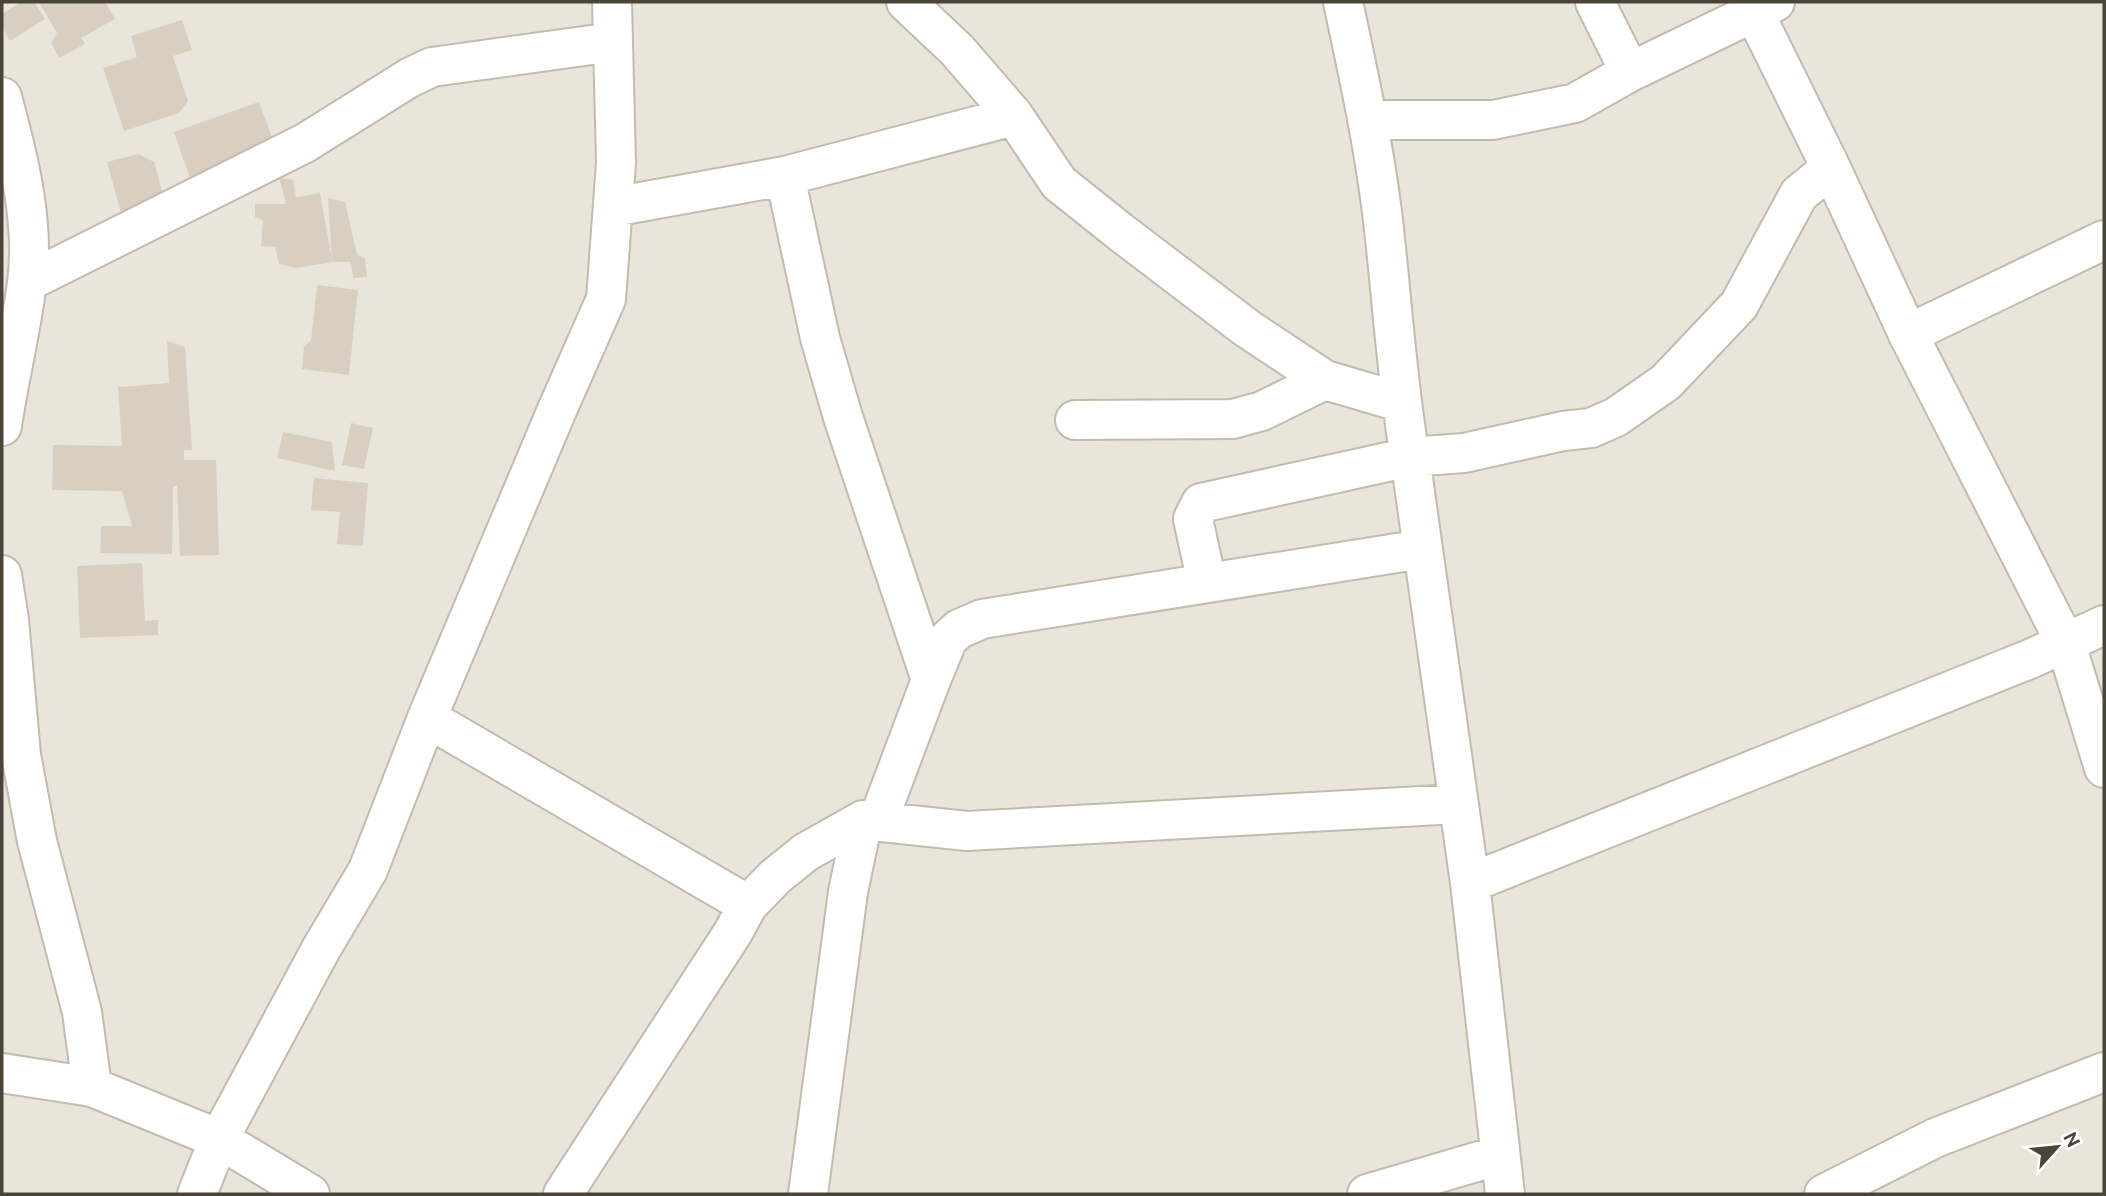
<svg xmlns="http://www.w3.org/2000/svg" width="2106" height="1196" viewBox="0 0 2106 1196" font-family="Ubuntu,sans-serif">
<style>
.residential{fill:#eae5da}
.building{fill:#d8cfc1}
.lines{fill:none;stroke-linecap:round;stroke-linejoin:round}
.minor-casing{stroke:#c2bbae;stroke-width:42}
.minor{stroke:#fff;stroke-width:38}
</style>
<rect width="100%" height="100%" fill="#f6f3ec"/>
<path class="residential" d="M 2,2 L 2104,2 L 2104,1194 L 2,1194 Z"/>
<path class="building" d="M 21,2 L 34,2 L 45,19 L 10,41 L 2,27 L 2,14 Z
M 39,2 L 105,2 L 115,19 L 81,38 L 85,44 L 59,58 L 51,43 L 57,33 Z
M 182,20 L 192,50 L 173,56 L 188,101 L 179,113 L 124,131 L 103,68 L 137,57 L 131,36 Z
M 259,102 L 272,137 L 263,141 L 269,157 L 192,184 L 174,132 Z
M 138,154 L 154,162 L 165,201 L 121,213 L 107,162 Z
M 279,177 L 293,180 L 296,197 L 320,193 L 332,260 L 328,198 L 345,202 L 357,255 L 365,258 L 367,277 L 353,278 L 351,262 L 332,262 L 297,268 L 279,264 L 275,247 L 261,246 L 263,220 L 255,217 L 255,204 L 286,204 Z
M 317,285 L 358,290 L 349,375 L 302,369 L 304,347 L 311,340 Z
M 167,341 L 185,347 L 192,450 L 184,450 L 184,460 L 216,460 L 219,555 L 180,556 L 177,486 L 173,486 L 172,554 L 100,553 L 101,526 L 132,526 L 122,491 L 52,490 L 53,445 L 122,446 L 118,387 L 169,383 Z
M 351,423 L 373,428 L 364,469 L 342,465 Z
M 283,432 L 332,442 L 335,471 L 277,458 Z
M 314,478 L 368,483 L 363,546 L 337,544 L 340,512 L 311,510 Z
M 142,563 L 145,621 L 158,620 L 158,635 L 80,638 L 77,566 Z"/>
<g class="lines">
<g class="minor-casing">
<path id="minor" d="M 906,2 L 957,50 L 1014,116 L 1059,183 L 1123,234 L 1248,329 L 1325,380 L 1400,402
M 1343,2 C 1358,72 1373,141 1382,212 C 1392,294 1396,376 1410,457 L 1470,883 L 1505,1194
M 1595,2 L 1630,72
M 1754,12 L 1831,168 L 1908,334 L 2066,644 L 2104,768
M 2,97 C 18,156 35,221 27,283 C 21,331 9,378 2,426
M 1368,120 L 1493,120 L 1575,103 L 1630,72 L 1775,2
M 785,176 L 820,338 L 843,417 L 931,680
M 613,207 L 785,176 L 1014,116
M 27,282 L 305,143 L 409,78 L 432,67 L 613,42
M 1908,334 L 2104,240
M 1075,420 L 1233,419 L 1262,411 L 1325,380
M 2,575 L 9,620 L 21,755 L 37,841 L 82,1012 L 92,1087
M 1207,583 L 1193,519 L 1201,503 L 1410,457 L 1464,453 L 1563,431 L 1591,428 L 1616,417 L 1666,382 L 1739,305 L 1799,194 L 1831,168
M 427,718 L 748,905
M 878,821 L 931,680 L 948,639 L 959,629 L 982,619 L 1422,549
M 1470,883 L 2030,659 L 2104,625
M 2,1073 L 92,1087 L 219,1139 L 310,1194
M 197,1194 L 219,1139 L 321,949 L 368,870 L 427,718 L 557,410 L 606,299 L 616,163 L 612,2
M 563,1194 L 732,934 L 748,905 L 775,877 L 806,852 L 863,820 L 967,831 L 1458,804
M 808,1194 L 848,892 L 863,820
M 1367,1194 L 1500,1155
M 1824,1194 L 1935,1138 L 2104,1072"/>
</g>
<use href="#minor" class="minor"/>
</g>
<rect width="2106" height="1196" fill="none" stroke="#4b4439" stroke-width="7"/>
<g transform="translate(2057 1147) rotate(63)" stroke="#ffffff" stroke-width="5" paint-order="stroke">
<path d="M0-5L12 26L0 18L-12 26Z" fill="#4b4439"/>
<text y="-10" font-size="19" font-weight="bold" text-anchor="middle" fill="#4b4439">N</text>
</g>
</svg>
